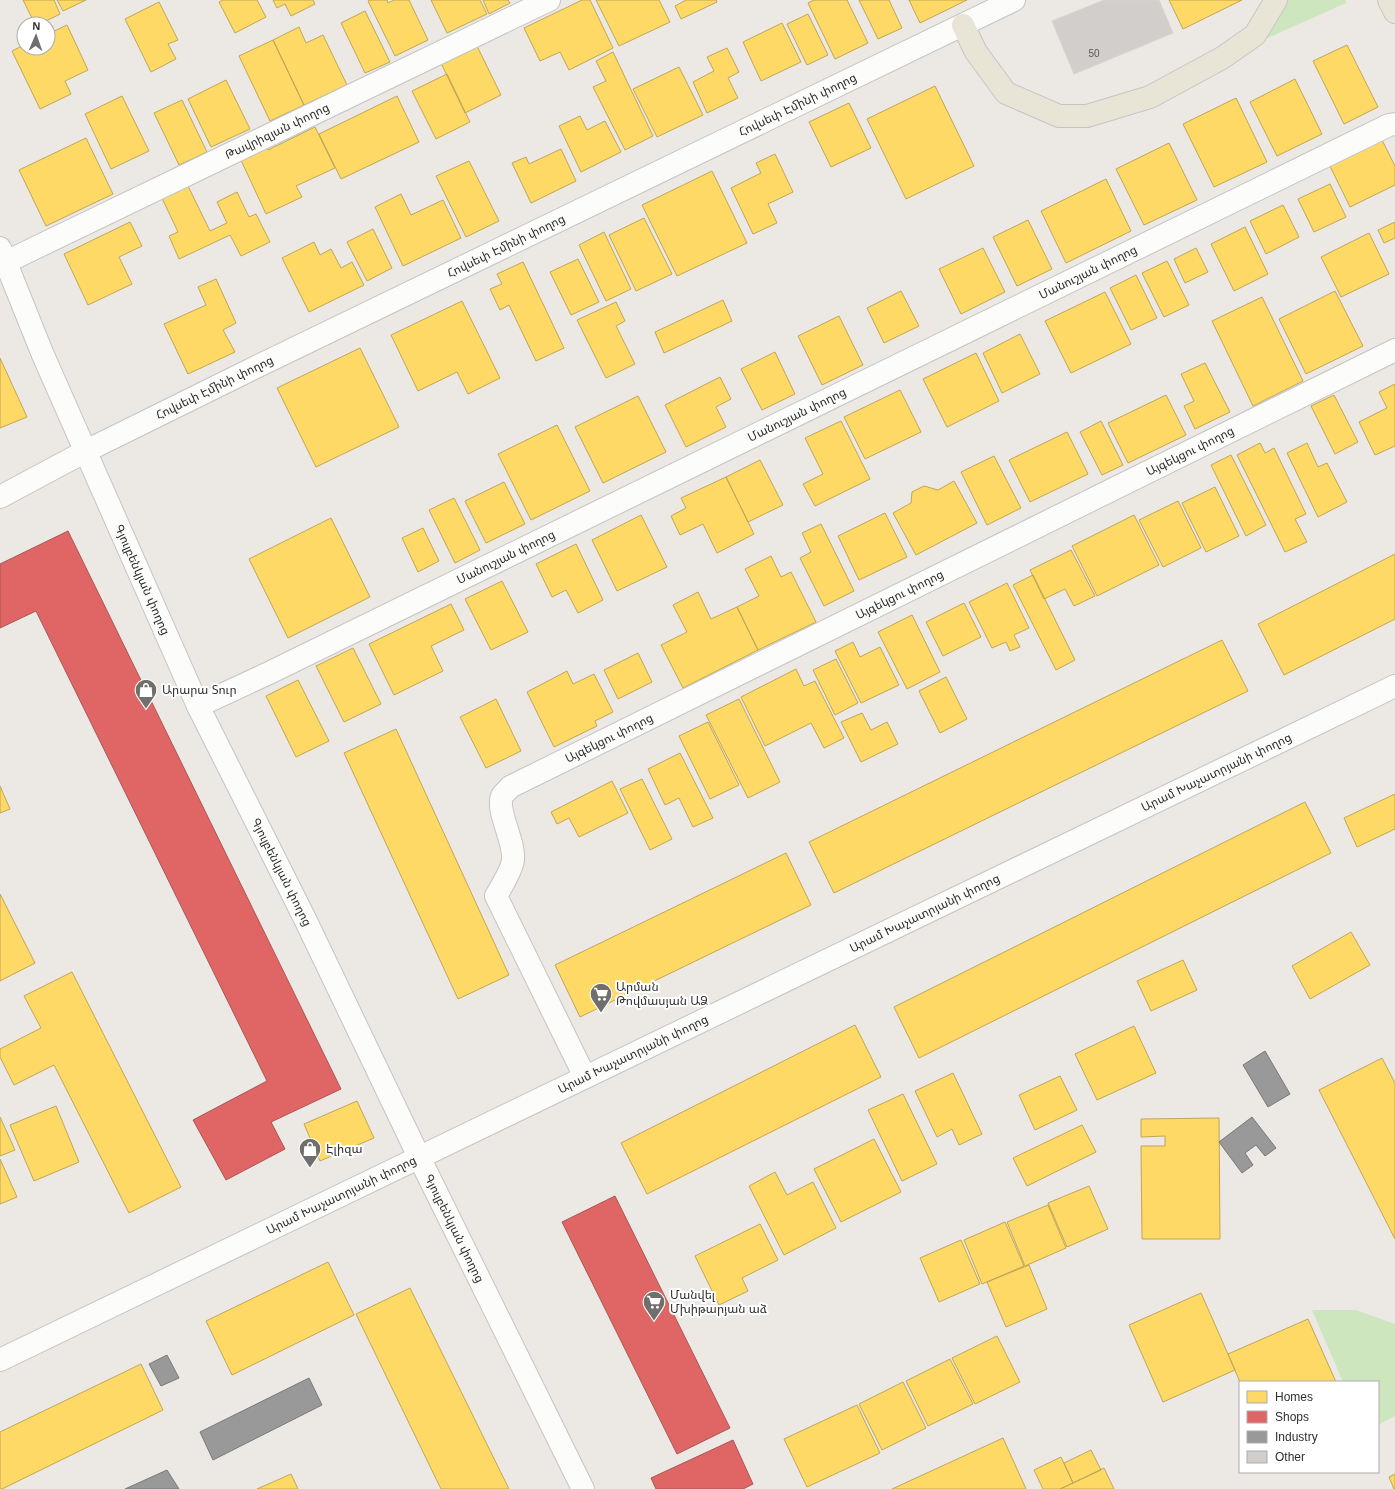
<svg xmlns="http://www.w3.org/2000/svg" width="1395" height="1489" viewBox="0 0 1395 1489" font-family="Arial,'Noto Sans Armenian',sans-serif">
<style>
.green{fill:#cee6be}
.homes{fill:#ffd966;stroke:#c0a655}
.shops{fill:#e06666;stroke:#ab5555}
.industry{fill:#999;stroke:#797979}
.building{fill:#d1cecb;stroke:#d7d4d0}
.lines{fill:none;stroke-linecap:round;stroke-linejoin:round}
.minor-casing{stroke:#c5c4c5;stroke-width:24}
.major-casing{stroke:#c6c5c4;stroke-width:24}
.minor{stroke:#fcfcfb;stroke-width:22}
.major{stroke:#e8e4d6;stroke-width:22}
.labels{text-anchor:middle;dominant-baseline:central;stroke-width:4;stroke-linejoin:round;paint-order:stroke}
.number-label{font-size:10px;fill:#585857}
.street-label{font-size:12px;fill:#2e2e2e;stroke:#fff}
.poi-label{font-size:12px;fill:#2e2e2e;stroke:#fff;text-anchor:start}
</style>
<rect width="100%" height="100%" fill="#ece8e4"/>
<path class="green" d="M 1287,0 L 1345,0 L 1346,3 L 1263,40 Z
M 1312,1310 L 1356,1310 L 1395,1324 L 1395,1416 L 1378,1425 L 1378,1382 L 1343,1382 Z"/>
<path class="homes" d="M 23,0 L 54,0 L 60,14 L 40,24 L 35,24 Z
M 57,0 L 86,0 L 63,11 Z
M 223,0 L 257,0 L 266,17 L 235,33 L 219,2 Z
M 273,0 L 313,0 L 315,4 L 291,16 L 285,4 L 277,8 Z
M 371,0 L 387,0 L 388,3 L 394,0 L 409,0 L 428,40 L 395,56 L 368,1 Z
M 431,0 L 480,0 L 487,14 L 447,33 Z
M 483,0 L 508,0 L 510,3 L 489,14 Z
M 582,0 L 590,0 L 613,48 L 569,70 L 560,52 L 540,61 L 524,28 Z
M 596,0 L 659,0 L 670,22 L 619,46 Z
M 686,0 L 716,0 L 717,2 L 681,19 L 675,6 Z
M 814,0 L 847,0 L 868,43 L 835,59 L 808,3 Z
M 859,0 L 889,0 L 902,28 L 878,39 Z
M 909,0 L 967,0 L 920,23 Z
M 1169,0 L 1242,0 L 1183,29 Z
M 159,2 L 178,40 L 168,44 L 176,59 L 151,72 L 125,19 Z
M 365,11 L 390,62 L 365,73 L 341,23 Z
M 808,14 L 828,55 L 807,65 L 787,24 Z
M 782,23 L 801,62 L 761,81 L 743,42 Z
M 67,25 L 88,70 L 65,81 L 71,94 L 40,109 L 12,51 L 24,45 L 24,48 L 48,48 L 48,34 Z
M 299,27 L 306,43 L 323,35 L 347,85 L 304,105 L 273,40 Z
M 273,40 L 304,105 L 270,121 L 239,56 Z
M 476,44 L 501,95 L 465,113 L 440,61 Z
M 1347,45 L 1378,107 L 1344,124 L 1313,61 Z
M 727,48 L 739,72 L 728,78 L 738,98 L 707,113 L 693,82 L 714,71 L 707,57 Z
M 613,52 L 653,136 L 625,150 L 593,87 L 606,81 L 596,61 Z
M 679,67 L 703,115 L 657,137 L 633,89 Z
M 447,74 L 470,122 L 436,139 L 412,91 Z
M 1295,79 L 1322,134 L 1277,156 L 1250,102 Z
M 226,80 L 250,129 L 211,147 L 188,99 Z
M 935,86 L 974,166 L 906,199 L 867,119 Z
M 122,96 L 149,151 L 111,169 L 85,114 Z
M 397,96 L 419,142 L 341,179 L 319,134 Z
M 1236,98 L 1267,162 L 1214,187 L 1183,124 Z
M 182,100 L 207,152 L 179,165 L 154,113 Z
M 849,103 L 871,148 L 831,167 L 809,122 Z
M 580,116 L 587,130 L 605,121 L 621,152 L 581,172 L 559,126 Z
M 315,127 L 335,168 L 296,186 L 302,197 L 266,214 L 240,158 L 266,145 L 268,150 Z
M 86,138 L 113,194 L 46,226 L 19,170 Z
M 1381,138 L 1395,166 L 1395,185 L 1350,207 L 1329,164 Z
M 1169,143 L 1197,200 L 1144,225 L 1116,169 Z
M 561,149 L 576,181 L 531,203 L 512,163 L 526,157 L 529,164 Z
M 775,154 L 793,192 L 768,204 L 777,223 L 753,234 L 731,188 L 761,173 L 756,163 Z
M 469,161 L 499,221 L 466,237 L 436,176 Z
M 712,171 L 747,243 L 677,276 L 642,205 Z
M 1106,179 L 1131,231 L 1066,263 L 1041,211 Z
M 187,184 L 210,231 L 227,223 L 217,202 L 237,192 L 249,217 L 256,214 L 270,242 L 241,256 L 230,235 L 179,259 L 169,236 L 178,232 L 161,196 Z
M 1330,184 L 1346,217 L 1314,232 L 1298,199 Z
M 401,194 L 411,215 L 443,200 L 461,238 L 403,266 L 375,207 Z
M 1283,205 L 1299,237 L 1266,254 L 1250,221 Z
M 644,218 L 672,274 L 636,291 L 609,235 Z
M 1028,220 L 1052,269 L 1017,286 L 993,237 Z
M 130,222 L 142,246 L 119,257 L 132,284 L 88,305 L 64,254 Z
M 1395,222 L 1395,238 L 1384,243 L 1378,230 Z
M 1245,227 L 1268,274 L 1234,291 L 1211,244 Z
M 373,229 L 392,268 L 367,281 L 347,242 Z
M 604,232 L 631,289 L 606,301 L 579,245 Z
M 1369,233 L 1389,274 L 1341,297 L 1321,257 Z
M 314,242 L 320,255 L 331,249 L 341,268 L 352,262 L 364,285 L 309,312 L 282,258 Z
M 983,248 L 1005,292 L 961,314 L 939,269 Z
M 1196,248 L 1208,272 L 1185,283 L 1174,259 Z
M 578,259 L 599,302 L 571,315 L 550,272 Z
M 1167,261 L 1189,305 L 1164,317 L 1142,273 Z
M 523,262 L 564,348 L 536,361 L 509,305 L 500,310 L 490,289 L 502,284 L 497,274 Z
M 1136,275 L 1157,318 L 1131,330 L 1110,288 Z
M 216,279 L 236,323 L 223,330 L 235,352 L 188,374 L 164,324 L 206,305 L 198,287 Z
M 901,291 L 919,326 L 884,343 L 867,308 Z
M 1335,291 L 1363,346 L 1306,374 L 1279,319 Z
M 1105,292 L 1131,344 L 1071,373 L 1045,321 Z
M 1262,297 L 1303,381 L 1253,406 L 1212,321 Z
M 723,300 L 732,321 L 664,353 L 655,332 Z
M 462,301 L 500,378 L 468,394 L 457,372 L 418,391 L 391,335 Z
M 616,302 L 625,321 L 616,326 L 635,364 L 606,378 L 577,320 Z
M 839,316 L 863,365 L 822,385 L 798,336 Z
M 1020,334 L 1040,374 L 1002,393 L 983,353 Z
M 360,348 L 399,427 L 316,467 L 277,388 Z
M 775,352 L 795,394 L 762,410 L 741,369 Z
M 976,353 L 999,401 L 947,427 L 923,379 Z
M 0,358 L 27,417 L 0,428 Z
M 1205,363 L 1230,412 L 1195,429 L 1184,406 L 1194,401 L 1181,374 Z
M 720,377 L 731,399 L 716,407 L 726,427 L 686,447 L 665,405 Z
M 1395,384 L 1395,446 L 1375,455 L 1359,422 L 1387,408 L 1379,392 Z
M 900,390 L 921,432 L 865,459 L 844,417 Z
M 1166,395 L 1186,435 L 1128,463 L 1108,423 Z
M 1334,395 L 1358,442 L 1335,454 L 1311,406 Z
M 638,396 L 666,452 L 603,483 L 575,427 Z
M 841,421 L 870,479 L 815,506 L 803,484 L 823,474 L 805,438 Z
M 1101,421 L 1123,465 L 1102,475 L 1080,432 Z
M 557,425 L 590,491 L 531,520 L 498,454 Z
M 1067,432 L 1088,474 L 1030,502 L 1009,460 Z
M 1260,443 L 1265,453 L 1274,448 L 1306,514 L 1295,519 L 1307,542 L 1285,552 L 1237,455 Z
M 1307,443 L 1318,467 L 1327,463 L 1347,502 L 1318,517 L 1287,453 Z
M 1231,455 L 1266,525 L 1246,536 L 1211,465 Z
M 994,456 L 1021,508 L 987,525 L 961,472 Z
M 760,460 L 783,505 L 748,522 L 726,477 Z
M 726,477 L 754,534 L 717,553 L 703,524 L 680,535 L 671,516 L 686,508 L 681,498 Z
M 954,481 L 977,523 L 916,555 L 893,513 L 911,503 L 912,492 L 924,486 L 938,490 Z
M 504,482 L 525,524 L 486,543 L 465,501 Z
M 1215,487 L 1239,536 L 1206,552 L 1182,503 Z
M 454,498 L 480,550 L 455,563 L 429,510 Z
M 1178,501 L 1201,548 L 1163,567 L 1139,520 Z
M 885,513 L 907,557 L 859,580 L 838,536 Z
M 641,515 L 667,567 L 617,591 L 592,540 Z
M 1134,515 L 1159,565 L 1097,596 L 1072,546 Z
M 331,518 L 370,597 L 288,638 L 249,559 Z
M 821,524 L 854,591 L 824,606 L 800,558 L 811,552 L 802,533 Z
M 423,528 L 439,561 L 418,572 L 402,538 Z
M 576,544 L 603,600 L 578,613 L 566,590 L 552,597 L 536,564 Z
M 1071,550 L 1095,596 L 1074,606 L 1065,589 L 1044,599 L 1030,570 Z
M 1395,554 L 1395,619 L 1284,675 L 1258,624 Z
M 771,556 L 781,577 L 791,572 L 816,622 L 758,650 L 737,607 L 759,596 L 745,569 Z
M 1033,575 L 1075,660 L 1056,670 L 1013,585 Z
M 502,581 L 528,632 L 491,650 L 465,599 Z
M 1007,583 L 1029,628 L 1014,635 L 1020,647 L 1010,651 L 1006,642 L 992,648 L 969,602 Z
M 698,592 L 711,619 L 737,607 L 758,650 L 683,688 L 661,645 L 687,632 L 673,605 Z
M 964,603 L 981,637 L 943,656 L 926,622 Z
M 451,604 L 464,630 L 431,646 L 443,671 L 394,695 L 369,644 Z
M 912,615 L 940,672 L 907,689 L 878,632 Z
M 1222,640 L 1248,691 L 834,893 L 809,842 Z
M 853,642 L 860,657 L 880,647 L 899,685 L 861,703 L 835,651 Z
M 353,648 L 381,704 L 344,722 L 316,666 Z
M 638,653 L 652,682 L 618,699 L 604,670 Z
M 836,659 L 858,703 L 835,715 L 813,670 Z
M 796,669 L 804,686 L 815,681 L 844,738 L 824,748 L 811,723 L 765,746 L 741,697 Z
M 567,671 L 573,684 L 594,674 L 613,712 L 595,721 L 597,726 L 554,747 L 527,692 Z
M 946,677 L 967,719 L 940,733 L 919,691 Z
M 298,680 L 329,741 L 296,757 L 266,696 Z
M 496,699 L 521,751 L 486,768 L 460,717 Z
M 739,699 L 780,782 L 748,798 L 706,715 Z
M 862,713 L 871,730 L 887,722 L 898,744 L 861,762 L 841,722 Z
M 708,722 L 739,785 L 710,799 L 679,736 Z
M 396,729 L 509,975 L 458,999 L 344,753 Z
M 680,753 L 713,818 L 693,827 L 679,798 L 665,805 L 648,769 Z
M 642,779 L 672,839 L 650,850 L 620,789 Z
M 612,781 L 628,813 L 579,837 L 569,818 L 557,824 L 551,812 Z
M 0,786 L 10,809 L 0,813 Z
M 1395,794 L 1395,829 L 1357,847 L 1344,818 Z
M 1305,802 L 1331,853 L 919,1058 L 894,1007 Z
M 786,853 L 811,905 L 580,1017 L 555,965 Z
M 0,894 L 35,963 L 0,981 Z
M 1351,932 L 1370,965 L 1310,999 L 1292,966 Z
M 1183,960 L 1197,990 L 1151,1011 L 1137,981 Z
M 72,972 L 181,1187 L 129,1213 L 54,1065 L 14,1085 L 0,1057 L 0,1049 L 41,1028 L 24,996 Z
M 855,1025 L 881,1077 L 647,1194 L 621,1143 Z
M 1134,1026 L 1156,1073 L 1097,1100 L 1075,1054 Z
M 1382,1058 L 1395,1083 L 1395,1239 L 1319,1090 Z
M 953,1073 L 982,1134 L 959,1145 L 952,1129 L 937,1137 L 915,1091 Z
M 1060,1076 L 1077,1110 L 1035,1130 L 1019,1095 Z
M 903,1094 L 937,1164 L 902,1181 L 868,1110 Z
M 357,1101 L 374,1138 L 320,1161 L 304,1124 Z
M 56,1106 L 79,1162 L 34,1181 L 10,1125 Z
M 0,1117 L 15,1150 L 0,1156 Z
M 1219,1118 L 1220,1239 L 1142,1239 L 1141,1146 L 1165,1146 L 1165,1136 L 1141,1137 L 1141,1119 Z
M 1082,1125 L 1096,1152 L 1027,1186 L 1013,1158 Z
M 874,1139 L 901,1192 L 841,1222 L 814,1169 Z
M 0,1159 L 17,1197 L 0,1204 Z
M 775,1172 L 787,1195 L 813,1182 L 836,1228 L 784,1255 L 749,1186 Z
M 1089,1186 L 1108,1229 L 1067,1247 L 1048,1203 Z
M 1048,1205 L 1066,1248 L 1025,1266 L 1007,1222 Z
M 1005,1222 L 1024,1266 L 982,1284 L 964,1240 Z
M 760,1224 L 778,1260 L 742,1278 L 748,1291 L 719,1305 L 695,1256 Z
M 961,1240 L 980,1284 L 939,1302 L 920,1258 Z
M 328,1262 L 354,1315 L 232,1375 L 206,1321 Z
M 1029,1265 L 1047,1309 L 1006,1327 L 987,1282 Z
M 410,1288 L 509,1489 L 441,1489 L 356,1314 Z
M 1201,1293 L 1235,1370 L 1163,1402 L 1129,1325 Z
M 1308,1319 L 1336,1382 L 1240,1382 L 1228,1354 Z
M 997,1336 L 1020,1382 L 975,1404 L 952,1358 Z
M 950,1359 L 973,1404 L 928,1426 L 906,1381 Z
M 141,1364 L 163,1410 L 2,1489 L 0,1489 L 0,1432 Z
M 903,1382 L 926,1428 L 882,1450 L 859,1404 Z
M 857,1405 L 880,1453 L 807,1487 L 784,1439 Z
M 1003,1438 L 1026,1489 L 892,1489 Z
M 1091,1450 L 1101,1470 L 1073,1483 L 1064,1463 Z
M 1061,1457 L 1073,1483 L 1060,1489 L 1043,1489 L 1034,1470 Z
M 1104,1468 L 1114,1489 L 1060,1489 L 1073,1483 Z
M 291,1474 L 298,1489 L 257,1489 Z
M 1395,1474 L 1395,1489 L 1394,1489 L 1389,1477 Z"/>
<path class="shops" d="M 68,531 L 341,1089 L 271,1122 L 285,1149 L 226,1180 L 193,1120 L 267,1081 L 36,611 L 0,628 L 0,564 Z
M 615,1196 L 730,1428 L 677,1454 L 562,1222 Z
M 733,1440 L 753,1484 L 743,1489 L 656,1489 L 651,1478 Z"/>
<path class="industry" d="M 1265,1051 L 1290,1094 L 1268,1107 L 1243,1065 Z
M 1252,1117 L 1276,1148 L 1265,1156 L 1256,1145 L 1245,1153 L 1253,1165 L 1242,1173 L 1219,1142 Z
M 167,1355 L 179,1378 L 161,1386 L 149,1364 Z
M 309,1378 L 322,1405 L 213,1460 L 200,1432 Z
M 167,1470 L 179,1489 L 125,1489 Z"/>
<path class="building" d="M 1104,0 L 1159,0 L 1173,33 L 1074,74 L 1052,21 Z"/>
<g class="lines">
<g class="minor-casing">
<g id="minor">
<path id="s1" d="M 0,248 L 43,355 L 198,706 L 305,919 L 419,1157 L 583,1489"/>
<path id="s2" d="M 6,262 L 549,0"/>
<path id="s3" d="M 0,497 L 86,451 L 252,369 L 1014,0"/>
<path id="s4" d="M 198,706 L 269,673 L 1389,125 L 1395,124"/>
<path id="s5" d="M 585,1077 L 496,896 C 501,887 512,870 513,860 C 515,841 496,811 502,796 C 504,793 508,790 510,787 L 1395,350"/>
<path id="s6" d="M 0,1360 L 1395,686"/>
</g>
</g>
<g class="major-casing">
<path id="major" d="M 1389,0 L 1395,12
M 963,25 L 976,52 L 1006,93 L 1059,116 L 1087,116 L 1150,97 L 1222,58 L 1255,35 L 1276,0"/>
</g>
<use href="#minor" class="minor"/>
<use href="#major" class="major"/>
</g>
<defs>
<g id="shop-pin" transform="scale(1.15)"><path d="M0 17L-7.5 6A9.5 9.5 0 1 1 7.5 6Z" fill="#706f6e" stroke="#fff"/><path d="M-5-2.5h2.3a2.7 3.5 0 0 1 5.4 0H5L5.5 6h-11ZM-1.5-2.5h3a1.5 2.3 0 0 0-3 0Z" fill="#fff"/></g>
<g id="supermarket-pin" transform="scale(1.15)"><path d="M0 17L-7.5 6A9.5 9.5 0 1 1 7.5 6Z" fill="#706f6e" stroke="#fff"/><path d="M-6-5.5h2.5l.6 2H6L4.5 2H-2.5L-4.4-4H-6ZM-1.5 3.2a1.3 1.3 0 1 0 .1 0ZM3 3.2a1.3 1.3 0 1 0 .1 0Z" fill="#fff"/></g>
</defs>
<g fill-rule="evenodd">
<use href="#shop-pin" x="146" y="690"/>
<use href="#supermarket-pin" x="601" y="994"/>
<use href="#shop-pin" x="310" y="1149"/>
<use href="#supermarket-pin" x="654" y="1302"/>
</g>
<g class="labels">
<g class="number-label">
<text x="1094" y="53">50</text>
</g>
<g class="street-label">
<text stroke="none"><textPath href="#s3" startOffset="889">Հովսեփ Էմինի փողոց</textPath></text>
<text stroke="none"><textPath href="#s2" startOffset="301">Թավրիզյան փողոց</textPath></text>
<text stroke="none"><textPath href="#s3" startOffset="565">Հովսեփ Էմինի փողոց</textPath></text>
<text stroke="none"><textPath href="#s4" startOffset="990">Մանուշյան փողոց</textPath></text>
<text stroke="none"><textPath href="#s3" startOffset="241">Հովսեփ Էմինի փողոց</textPath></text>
<text stroke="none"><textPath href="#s4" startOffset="666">Մանուշյան փողոց</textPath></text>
<text stroke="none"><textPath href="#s5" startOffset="1078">Այգեկցու փողոց</textPath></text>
<text stroke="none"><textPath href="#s4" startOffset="342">Մանուշյան փողոց</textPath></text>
<text stroke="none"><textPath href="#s1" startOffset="361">Գյուլբենկյան փողոց</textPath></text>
<text stroke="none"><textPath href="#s5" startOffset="754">Այգեկցու փողոց</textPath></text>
<text stroke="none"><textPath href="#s5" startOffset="430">Այգեկցու փողոց</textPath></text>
<text stroke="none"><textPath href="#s6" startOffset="1351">Արամ Խաչատրյանի փողոց</textPath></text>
<text stroke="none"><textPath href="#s1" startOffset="685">Գյուլբենկյան փողոց</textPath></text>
<text stroke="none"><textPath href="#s6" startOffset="1027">Արամ Խաչատրյանի փողոց</textPath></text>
<text stroke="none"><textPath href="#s6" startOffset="703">Արամ Խաչատրյանի փողոց</textPath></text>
<text stroke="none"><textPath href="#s6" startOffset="379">Արամ Խաչատրյանի փողոց</textPath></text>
<text stroke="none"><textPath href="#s1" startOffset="1081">Գյուլբենկյան փողոց</textPath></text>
</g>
<g class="poi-label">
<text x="162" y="690">Արարա Տուր</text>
<text x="616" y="987">Արման<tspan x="616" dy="14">Թովմասյան ԱՁ</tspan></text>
<text x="326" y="1149">Էլիզա</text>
<text x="670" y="1295">Մանվել<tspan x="670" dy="14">Մխիթարյան աձ</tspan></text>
</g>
</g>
<rect x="1239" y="1381" width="140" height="92" fill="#ffffff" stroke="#ababab"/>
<rect x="1247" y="1391" width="20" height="12" fill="#ffd966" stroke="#ababab"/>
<text x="1275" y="1401" font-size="12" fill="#2e2e2e">Homes</text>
<rect x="1247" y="1411" width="20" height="12" fill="#e06666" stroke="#ababab"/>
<text x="1275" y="1421" font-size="12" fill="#2e2e2e">Shops</text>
<rect x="1247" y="1431" width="20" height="12" fill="#999999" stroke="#ababab"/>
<text x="1275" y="1441" font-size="12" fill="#2e2e2e">Industry</text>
<rect x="1247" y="1451" width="20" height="12" fill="#d1cecb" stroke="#ababab"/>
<text x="1275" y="1461" font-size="12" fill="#2e2e2e">Other</text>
<g transform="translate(36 36) rotate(2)"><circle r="19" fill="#ffffff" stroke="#ababab"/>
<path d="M0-3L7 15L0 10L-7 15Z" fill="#706f6e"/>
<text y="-6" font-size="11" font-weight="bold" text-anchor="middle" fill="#2e2e2e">N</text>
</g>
</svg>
